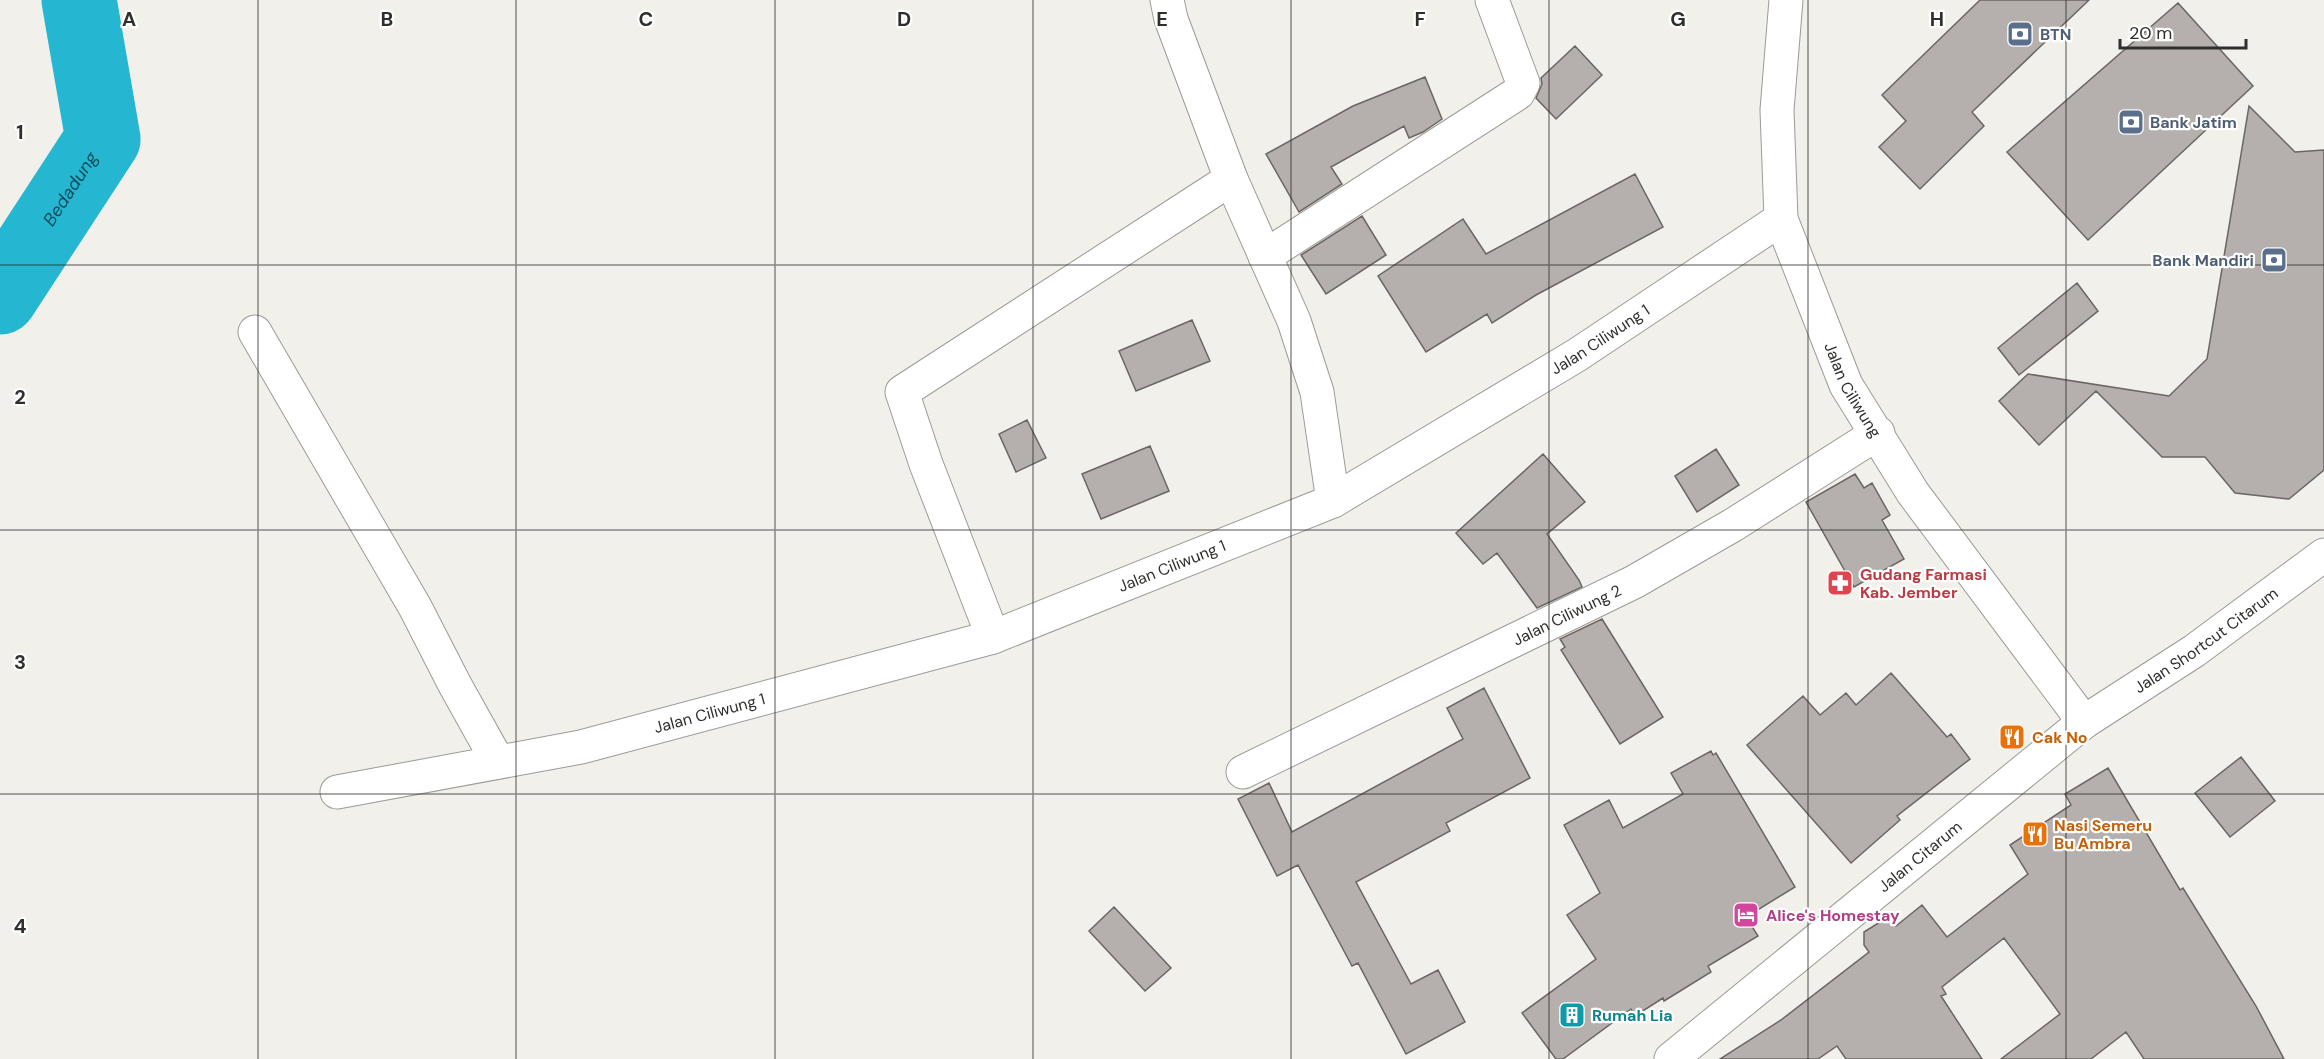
<svg xmlns="http://www.w3.org/2000/svg" width="2324" height="1059" viewBox="0 0 2324 1059" font-family="'DM Sans',sans-serif">
<style>
.lines{fill:none;stroke-linecap:round;stroke-linejoin:round}
.river{stroke:#25b7d1;stroke-width:75}
.building{fill:#b5afad;stroke:#6b6664;stroke-width:1.5}
.minor-casing{stroke:#9c9b96;stroke-width:35}
.minor{stroke:#fff;stroke-width:33}
.grid{fill:none;stroke:#2f2f2c;stroke-width:1.5;stroke-opacity:0.55}
.labels{text-anchor:middle;dominant-baseline:central;stroke-width:4.5;stroke-linejoin:round;paint-order:stroke}
.service-label{font-size:16px;font-weight:bold;fill:#4e5e75;stroke:#fff;text-anchor:start}
.street-label{font-size:16px;fill:#2f2f2c;stroke:#fff}
.health-label{font-size:16px;font-weight:bold;fill:#be3a42;stroke:#fff;text-anchor:start}
.food-label{font-size:16px;font-weight:bold;fill:#c56008;stroke:#fff;text-anchor:start}
.hotel-label{font-size:16px;font-weight:bold;fill:#b23c85;stroke:#fff;text-anchor:start}
.culture-label{font-size:16px;font-weight:bold;fill:#0d838f;stroke:#fff;text-anchor:start}
.water-label{font-size:18px;font-style:italic;fill:#154d59;stroke:#fff}
.grid-label{font-size:20px;text-anchor:middle;font-weight:bold;fill:#2f2f2c;stroke:#fff;stroke-width:4.5;stroke-linejoin:round;paint-order:stroke}
</style>
<rect width="100%" height="100%" fill="#f1f0ea"/>
<g class="lines">
<path class="river" id="s1" d="M 0,297 L 103,139 L 79,0"/>
</g>
<path class="building" d="M 1980,0 L 2089,0 L 1972,112 L 1984,126 L 1920,189 L 1879,147 L 1906,121 L 1882,95 Z
M 2178,3 L 2253,86 L 2088,240 L 2007,152 Z
M 1575,46 L 1602,75 L 1556,119 L 1536,98 L 1542,84 L 1541,78 Z
M 1425,77 L 1442,119 L 1423,132 L 1409,138 L 1404,126 L 1331,167 L 1342,184 L 1299,212 L 1266,154 L 1353,106 Z
M 2249,106 L 2295,152 L 2324,150 L 2324,470 L 2289,499 L 2235,493 L 2205,457 L 2162,457 L 2096,391 L 2039,445 L 1999,401 L 2028,374 L 2169,396 L 2207,359 Z
M 1635,174 L 1663,227 L 1536,295 L 1492,323 L 1487,314 L 1426,352 L 1378,276 L 1463,219 L 1486,254 Z
M 1362,216 L 1386,255 L 1326,294 L 1301,255 Z
M 2077,283 L 2098,311 L 2019,375 L 1998,348 Z
M 1192,320 L 1210,361 L 1136,391 L 1119,351 Z
M 1027,420 L 1046,458 L 1016,472 L 999,434 Z
M 1150,446 L 1169,491 L 1101,519 L 1082,474 Z
M 1716,449 L 1739,485 L 1697,512 L 1675,476 Z
M 1543,454 L 1585,502 L 1547,534 L 1579,580 L 1582,587 L 1537,608 L 1497,553 L 1483,564 L 1456,533 Z
M 1855,474 L 1864,488 L 1872,483 L 1890,515 L 1882,520 L 1904,559 L 1854,587 L 1806,502 Z
M 1602,619 L 1663,717 L 1620,744 L 1561,650 L 1565,647 L 1560,639 Z
M 1891,673 L 1947,737 L 1951,734 L 1970,759 L 1897,816 L 1900,820 L 1851,863 L 1747,745 L 1803,696 L 1820,715 L 1846,693 L 1856,705 Z
M 1484,688 L 1530,778 L 1446,823 L 1450,831 L 1356,882 L 1411,984 L 1438,970 L 1465,1022 L 1406,1054 L 1358,963 L 1352,966 L 1298,865 L 1277,876 L 1238,799 L 1269,783 L 1292,832 L 1463,739 L 1447,708 Z
M 1711,751 L 1713,755 L 1716,753 L 1795,887 L 1746,917 L 1758,936 L 1708,966 L 1711,972 L 1664,1001 L 1663,998 L 1635,1016 L 1631,1009 L 1563,1059 L 1556,1059 L 1522,1013 L 1596,959 L 1567,915 L 1600,893 L 1564,825 L 1609,800 L 1623,828 L 1683,794 L 1671,773 Z
M 2241,757 L 2275,801 L 2230,837 L 2195,793 Z
M 2108,768 L 2180,890 L 2183,888 L 2256,1006 L 2284,1059 L 2144,1059 L 2126,1032 L 2091,1059 L 2001,1059 L 2060,1014 L 2004,938 L 1942,987 L 1946,994 L 1941,996 L 1982,1059 L 1846,1059 L 1837,1046 L 1818,1059 L 1720,1059 L 1781,1020 L 1869,952 L 1864,945 L 1864,932 L 1880,922 L 1893,922 L 1896,926 L 1922,905 L 1947,937 L 2028,874 L 2010,845 L 2071,805 L 2065,794 Z
M 1114,907 L 1171,968 L 1145,991 L 1089,931 Z"/>
<g class="lines">
<g class="minor-casing">
<g id="minor">
<path d="M 1167,0 L 1171,19 L 1231,179 L 1294,321 L 1317,392 L 1333,501"/>
<path id="s2" d="M 1786,0 L 1777,110 L 1781,219 L 1846,385 L 1913,493 L 2084,722"/>
<path d="M 1265,256 L 1518,93 L 1523,83 L 1492,0"/>
<path d="M 255,332 L 415,607 L 455,685 L 498,762"/>
<path d="M 993,637 L 926,464 L 902,392 L 1231,179"/>
<path id="s3" d="M 1243,772 L 1634,582 L 1733,525 L 1878,433"/>
<path id="s4" d="M 337,792 L 581,747 L 993,637 L 1333,501 L 1577,355 L 1781,219"/>
<path id="s5" d="M 1671,1059 L 2084,722 L 2194,651 L 2324,555"/>
</g>
</g>
<use href="#minor" class="minor"/>
</g>
<path class="grid" d="M 258,0 L 258,1059M 516,0 L 516,1059M 775,0 L 775,1059M 1033,0 L 1033,1059M 1291,0 L 1291,1059M 1549,0 L 1549,1059M 1808,0 L 1808,1059M 2066,0 L 2066,1059M 0,265 L 2324,265M 0,530 L 2324,530M 0,794 L 2324,794"/>
<defs>
<g id="bank-square" transform="scale(1.35)"><rect x="-9" y="-9" width="18" height="18" rx="4" fill="#5c6f8a" stroke="#fff"/><path d="M-6-4H6V4H-6ZM0-2.3a2.3 2.3 0 1 0 0 4.6a2.3 2.3 0 1 0 0-4.6Z" fill="#fff"/></g>
<g id="pharmacy-square" transform="scale(1.35)"><rect x="-9" y="-9" width="18" height="18" rx="4" fill="#e0444e" stroke="#fff"/><path d="M-2-6h4v4h4v4h-4v4h-4v-4h-4v-4h4Z" fill="#fff"/></g>
<g id="restaurant-square" transform="scale(1.35)"><rect x="-9" y="-9" width="18" height="18" rx="4" fill="#e8710a" stroke="#fff"/><path d="M-5-6h1v4h1v-4h1v4h1v-4h1v5L-1.5 .5V6h-2V.5L-5-1ZM5-6V6H3V1.5H1.5Q1.5-4 5-6Z" fill="#fff"/></g>
<g id="hotel-square" transform="scale(1.35)"><rect x="-9" y="-9" width="18" height="18" rx="4" fill="#d1479c" stroke="#fff"/><path d="M-6-4.5h1.5V1H6V5H4.5V3h-9V5H-6ZM-4 0a1.8 1.8 0 1 1 3.6 0ZM.5 0V-2.5h3Q6-2.5 6 0Z" fill="#fff"/></g>
<g id="building-square" transform="scale(1.35)"><rect x="-9" y="-9" width="18" height="18" rx="4" fill="#0f9aa8" stroke="#fff"/><path d="M-4-6H4V6H1V3H-1V6H-4ZM-2.5-4.3h1.7v1.8h-1.7ZM.8-4.3h1.7v1.8H.8ZM-2.5-1h1.7V.8h-1.7ZM.8-1h1.7V.8H.8Z" fill="#fff"/></g>
</defs>
<g fill-rule="evenodd">
<use href="#bank-square" x="2020" y="34"/>
<use href="#bank-square" x="2131" y="122"/>
<use href="#bank-square" x="2274" y="260"/>
<use href="#pharmacy-square" x="1840" y="583"/>
<use href="#restaurant-square" x="2012" y="737"/>
<use href="#restaurant-square" x="2035" y="834"/>
<use href="#hotel-square" x="1746" y="915"/>
<use href="#building-square" x="1572" y="1015"/>
</g>
<g class="labels">
<g class="service-label">
<text x="2040" y="34">BTN</text>
<text x="2150" y="122">Bank Jatim</text>
<text x="2254" y="260" text-anchor="end">Bank Mandiri</text>
</g>
<g class="street-label">
<text stroke="none"><textPath href="#s4" startOffset="1353">Jalan Ciliwung 1</textPath></text>
<text stroke="none"><textPath href="#s2" startOffset="405">Jalan Ciliwung</textPath></text>
<text stroke="none"><textPath href="#s4" startOffset="867">Jalan Ciliwung 1</textPath></text>
<text stroke="none"><textPath href="#s3" startOffset="360">Jalan Ciliwung 2</textPath></text>
<text stroke="none"><textPath href="#s5" startOffset="680">Jalan Shortcut Citarum</textPath></text>
<text stroke="none"><textPath href="#s4" startOffset="381">Jalan Ciliwung 1</textPath></text>
<text stroke="none"><textPath href="#s5" startOffset="321">Jalan Citarum</textPath></text>
</g>
<g class="health-label">
<text x="1860" y="574">Gudang Farmasi<tspan x="1860" dy="18">Kab. Jember</tspan></text>
</g>
<g class="food-label">
<text x="2032" y="737">Cak No</text>
<text x="2054" y="825">Nasi Semeru<tspan x="2054" dy="18">Bu Ambra</tspan></text>
</g>
<g class="hotel-label">
<text x="1766" y="915">Alice's Homestay</text>
</g>
<g class="culture-label">
<text x="1592" y="1015">Rumah Lia</text>
</g>
<g class="water-label">
<text stroke="none"><textPath href="#s1" startOffset="129">Bedadung</textPath></text>
</g>
</g>
<g class="grid-label">
<text x="129" y="26">A</text>
<text x="387" y="26">B</text>
<text x="646" y="26">C</text>
<text x="904" y="26">D</text>
<text x="1162" y="26">E</text>
<text x="1420" y="26">F</text>
<text x="1678" y="26">G</text>
<text x="1937" y="26">H</text>
<text x="20" y="139">1</text>
<text x="20" y="404">2</text>
<text x="20" y="669">3</text>
<text x="20" y="933">4</text>
</g>
<path d="M2120 39v9h126v-9" fill="none" stroke="#2f2f2c" stroke-width="3"/>
<text x="2129" y="39" font-size="18" fill="#2f2f2c" stroke="#ffffff" stroke-width="4.5" paint-order="stroke">20 m</text>
</svg>
